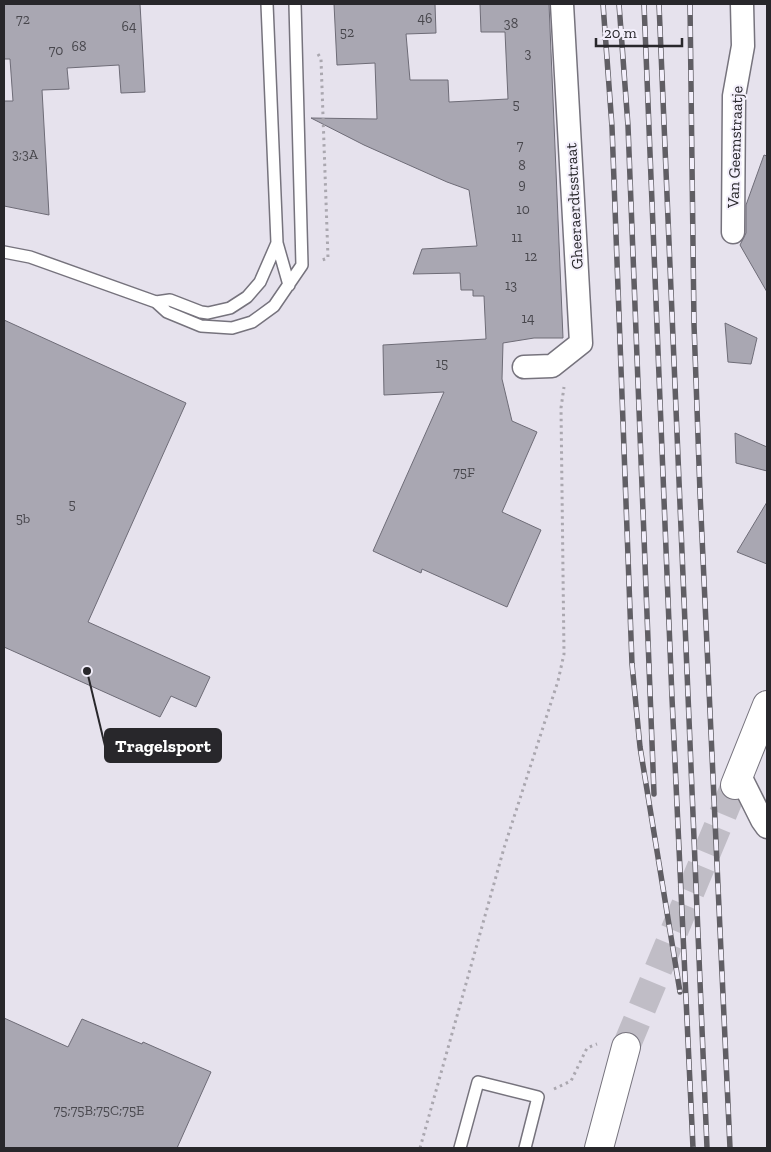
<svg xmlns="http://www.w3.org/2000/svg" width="771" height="1152" viewBox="0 0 771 1152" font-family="'Zilla Slab',serif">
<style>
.building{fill:#a9a7b2;stroke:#6e6c77}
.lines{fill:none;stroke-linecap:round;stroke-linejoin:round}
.tertiary-tunnel{stroke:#c0bdc6;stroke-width:28;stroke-dasharray:28 14;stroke-linecap:butt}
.service-casing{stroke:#76737d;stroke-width:14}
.minor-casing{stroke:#76737d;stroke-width:25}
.tertiary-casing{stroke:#76737d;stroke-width:30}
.path{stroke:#aaa7af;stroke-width:3;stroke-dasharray:2.5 4;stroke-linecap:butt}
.service{stroke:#fff;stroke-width:11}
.minor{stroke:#fff;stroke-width:22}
.tertiary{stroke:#fff;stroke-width:28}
.rail-casing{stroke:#605e64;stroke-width:5.5}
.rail{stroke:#f3effb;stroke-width:4;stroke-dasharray:11;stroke-linecap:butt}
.labels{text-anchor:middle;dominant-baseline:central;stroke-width:4;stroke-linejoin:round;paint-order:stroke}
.number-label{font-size:14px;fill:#48474d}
.street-label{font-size:16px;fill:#28272b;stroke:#f3effb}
.leader{fill:none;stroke:#28272b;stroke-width:2}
.callout-dot{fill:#28272b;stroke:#f3effb;stroke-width:2}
.callout{fill:#28272b;stroke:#28272b;stroke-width:2}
.callout-label{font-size:18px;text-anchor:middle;font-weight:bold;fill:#fff}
</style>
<rect width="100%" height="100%" fill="#e6e2ed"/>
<path class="building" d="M 4,4 L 140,4 L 145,92 L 121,93 L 119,65 L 67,68 L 69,89 L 42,90 L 49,215 L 4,206 L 4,101 L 13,101 L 10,59 L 4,59 Z
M 334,4 L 435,4 L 436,33 L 406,34 L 410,80 L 448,80 L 449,102 L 508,99 L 505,32 L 481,32 L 480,4 L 549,4 L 563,338 L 534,338 L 503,343 L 502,379 L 512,421 L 537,432 L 502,512 L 541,530 L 507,607 L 422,569 L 421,573 L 373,551 L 444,392 L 384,395 L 383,345 L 486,339 L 484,296 L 473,296 L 473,290 L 461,290 L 460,273 L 413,274 L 422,249 L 477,246 L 469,190 L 447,182 L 364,145 L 311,118 L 377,119 L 375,63 L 337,65 Z
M 764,155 L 767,156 L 767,292 L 740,245 L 746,233 L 746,205 Z
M 4,320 L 186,403 L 88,622 L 210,677 L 196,707 L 171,696 L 160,717 L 4,647 Z
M 725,323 L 757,338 L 751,364 L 728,362 Z
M 735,433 L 767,447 L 767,471 L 736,463 Z
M 767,502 L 767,564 L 737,552 Z
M 4,1018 L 68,1047 L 82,1019 L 142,1044 L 143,1042 L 211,1072 L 177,1148 L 4,1148 Z"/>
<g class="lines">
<path class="tertiary-tunnel" d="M 626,1047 L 735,785"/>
<g class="service-casing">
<path id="service" d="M 267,4 L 277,243 L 289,285
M 4,252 L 30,257 L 156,302 L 167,312 L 201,326 L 232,328 L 252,322 L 274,306 L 302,265 L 295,4
M 156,302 L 170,300 L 201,312 L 208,313 L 230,308 L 247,297 L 260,282 L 277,243
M 460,1148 L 478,1082 L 538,1097 L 525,1148"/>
</g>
<g class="minor-casing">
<path id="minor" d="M 733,232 L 734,96 L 743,46 L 742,4
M 524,367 L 552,366 L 581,343 L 562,4
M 739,774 L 762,820 L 767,827"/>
</g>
<g class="tertiary-casing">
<path id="tertiary" d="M 735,785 L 767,705
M 599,1148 L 626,1047"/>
</g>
<path class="path" d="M 318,54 L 321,59 L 328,258 L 322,260
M 554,1089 L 571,1081 L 587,1048 L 597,1044
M 420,1148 L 504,848 L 558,681 L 564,654 L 561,408 L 564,387"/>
<use href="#service" class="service"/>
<use href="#minor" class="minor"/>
<use href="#tertiary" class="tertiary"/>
<g class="rail-casing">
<path id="rail" d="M 603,4 L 612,127 L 632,664 L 640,747 L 680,992
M 619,4 L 628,126 L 654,794
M 644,4 L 672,698 L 693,1148
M 659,4 L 707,1148
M 690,4 L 694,324 L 700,493 L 730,1148"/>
</g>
<use href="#rail" class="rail"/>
</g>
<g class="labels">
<g class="number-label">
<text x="425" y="18">46</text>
<text x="23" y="19">72</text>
<text x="511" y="23">38</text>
<text x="129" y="26">64</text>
<text x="347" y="32">52</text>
<text x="79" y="46">68</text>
<text x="56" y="50">70</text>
<text x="528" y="53">3</text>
<text x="516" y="104">5</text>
<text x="520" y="145">7</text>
<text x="25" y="154">3;3A</text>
<text x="522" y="165">8</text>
<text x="522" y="184">9</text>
<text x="523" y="209">10</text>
<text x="517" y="237">11</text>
<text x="531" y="256">12</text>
<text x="511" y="285">13</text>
<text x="528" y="318">14</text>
<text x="442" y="363">15</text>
<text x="464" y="472">75F</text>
<text x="72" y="504">5</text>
<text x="23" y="518">5b</text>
<text x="99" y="1110">75;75B;75C;75E</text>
</g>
<g class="street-label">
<text transform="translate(735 147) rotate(-88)">Van Geemstraatje</text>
<text transform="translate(574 206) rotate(-93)">Gheeraerdtsstraat</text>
</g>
</g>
<path class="leader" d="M87 671L105 746"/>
<circle class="callout-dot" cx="87" cy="671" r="5"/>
<rect class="callout" x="105" y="729" width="116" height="33" rx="5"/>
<g class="callout-label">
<text x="163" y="752">Tragelsport</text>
</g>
<rect width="771" height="1152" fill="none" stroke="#28272b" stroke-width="10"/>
<path d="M596 38v8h86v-8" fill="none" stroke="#28272b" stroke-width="2.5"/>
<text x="604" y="38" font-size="15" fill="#28272b" stroke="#f3effb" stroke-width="4" paint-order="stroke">20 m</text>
</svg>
